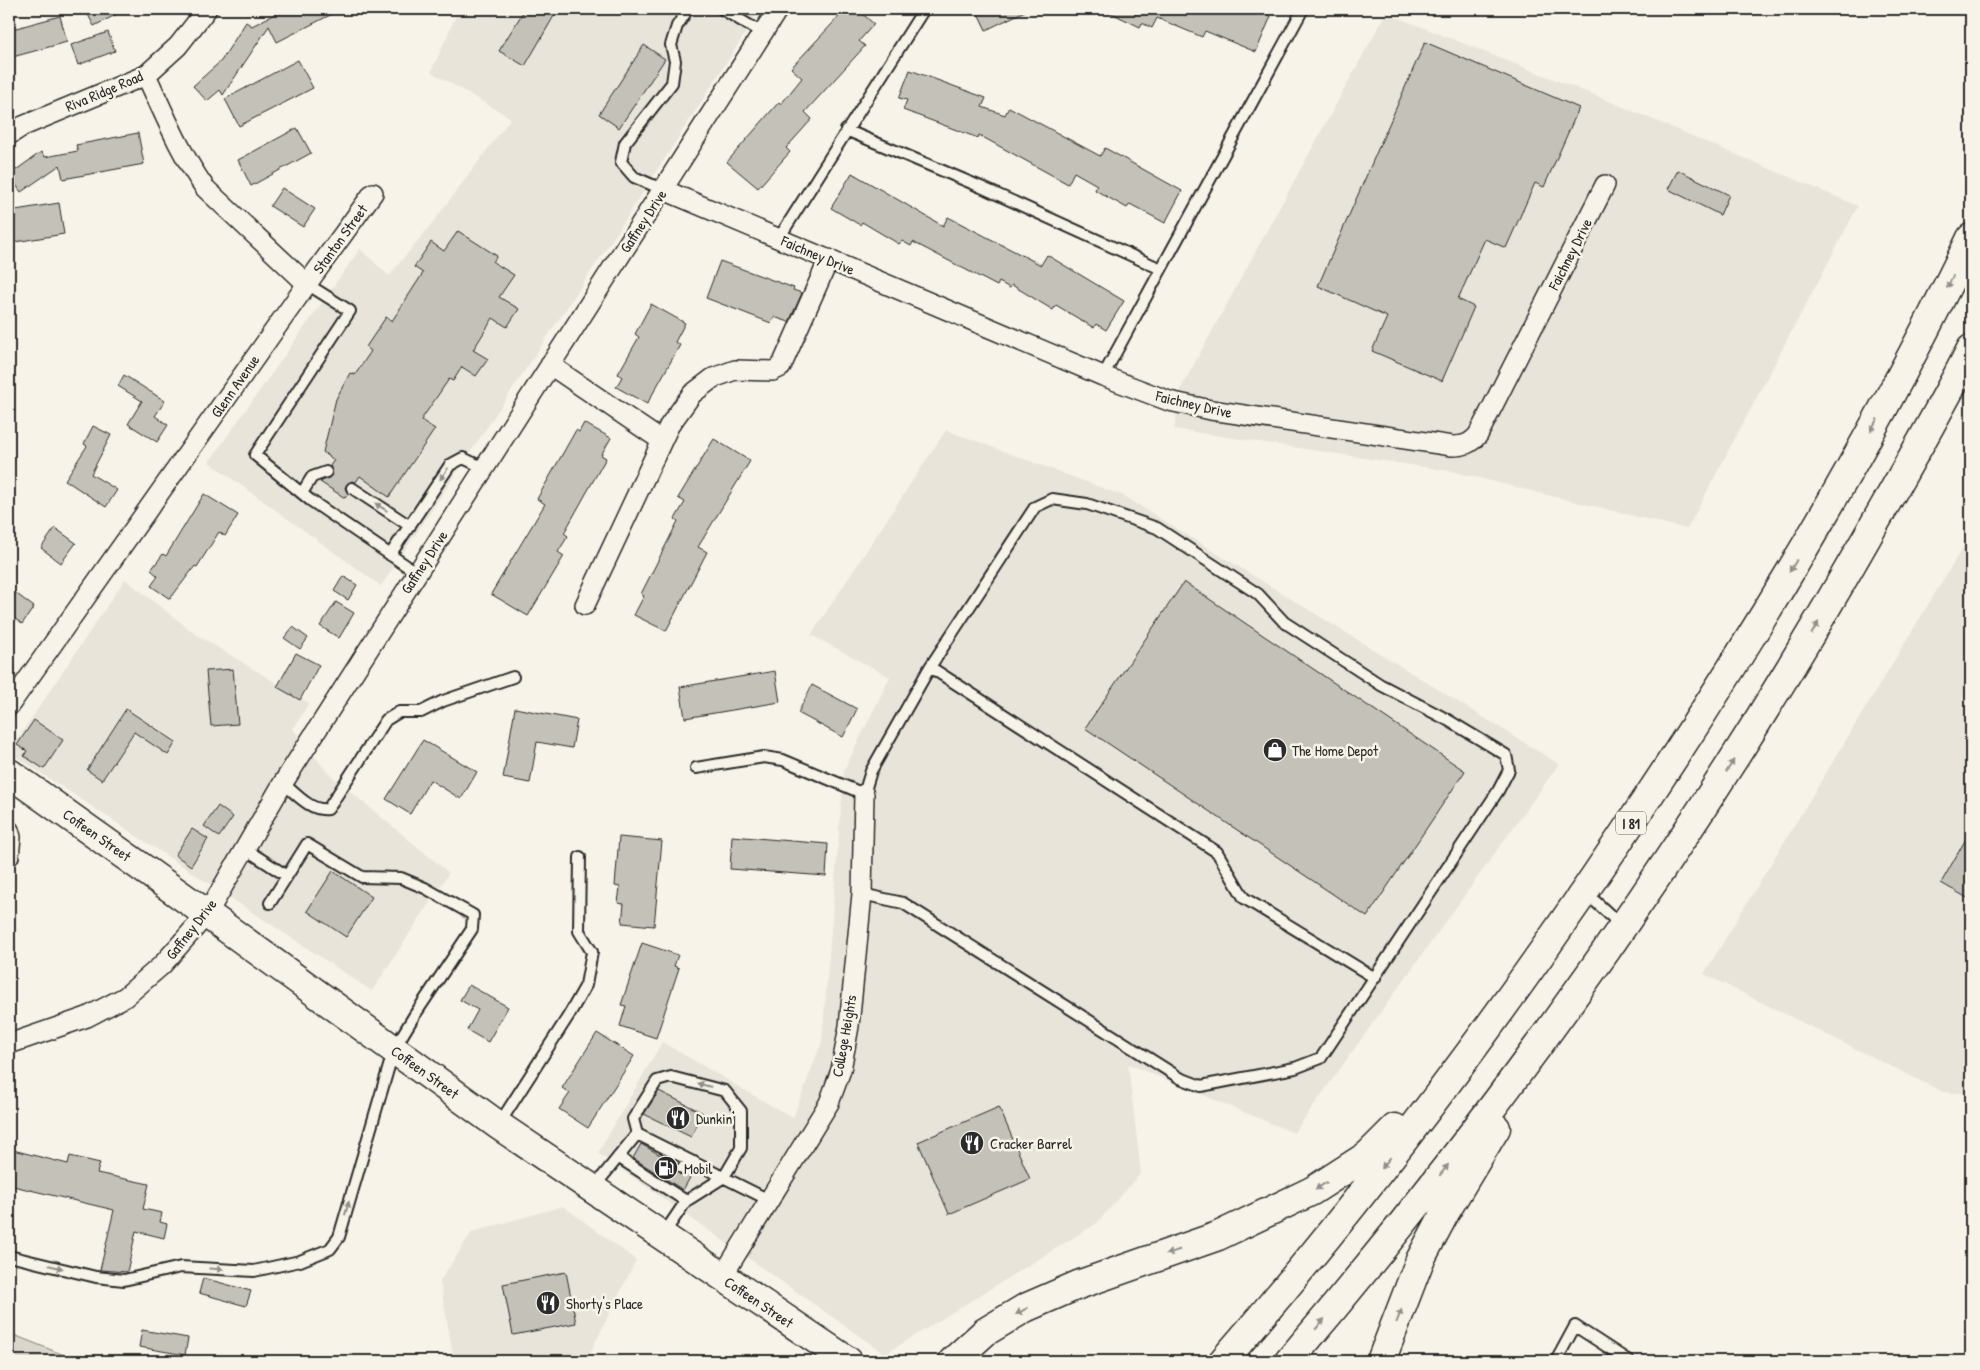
<svg xmlns="http://www.w3.org/2000/svg" width="1980" height="1370" viewBox="0 0 1980 1370" font-family="'Patrick Hand',sans-serif">
<style>
.built{fill:#e8e4da}
.green{fill:#dad6cc;stroke:#82807c}
.building{fill:#c4c1b9;stroke:#2b2b2b}
.lines{fill:none;stroke-linecap:round;stroke-linejoin:round}
.service-casing{stroke:#2b2b2b;stroke-width:14}
.minor-casing{stroke:#2b2b2b;stroke-width:22}
.secondary-casing{stroke:#2b2b2b;stroke-width:31}
.motorway-casing{stroke:#2b2b2b;stroke-width:31}
.service{stroke:#f7f3e8;stroke-width:10}
.minor{stroke:#f7f3e8;stroke-width:19}
.secondary{stroke:#f7f3e8;stroke-width:28}
.motorway{stroke:#f7f3e8;stroke-width:28}
.oneway{fill:#918f8a}
.labels{text-anchor:middle;dominant-baseline:central;stroke-width:5;stroke-linejoin:round;paint-order:stroke}
.shield{fill:#f7f3e8;stroke:#686764;stroke-width:1}
.shield-label{font-size:14px;font-weight:bold;fill:#2b2b2b}
.street-label{font-size:15px;fill:#2b2b2b;stroke:#f7f3e8}
.poi-label{font-size:15px;fill:#2b2b2b;stroke:#f7f3e8;text-anchor:start}
</style>
<rect width="100%" height="100%" fill="#f7f3e8"/>
<filter id="ink" filterUnits="userSpaceOnUse"><feTurbulence type="fractalNoise" baseFrequency=".02" numOctaves="2"/><feDisplacementMap in="SourceGraphic" scale="10" xChannelSelector="R" yChannelSelector="G"/><feConvolveMatrix kernelMatrix="1 2 1 2 8 2 1 2 1" color-interpolation-filters="sRGB"/></filter>
<g filter="url(#ink)">
<path class="built" d="M 459,9 L 761,9 L 618,231 L 381,586 L 209,462 L 360,249 L 389,276 L 437,217 L 511,118 L 431,72 Z
M 1386,13 L 1604,99 L 1858,206 L 1687,529 L 1450,471 L 1174,429 L 1181,388 Z
M 946,430 L 1124,496 L 1559,764 L 1294,1133 L 1128,1064 L 1141,1173 L 1097,1223 L 885,1354 L 598,1153 L 662,1042 L 793,1118 L 822,1041 L 844,770 L 890,677 L 811,635 Z
M 1971,534 L 1971,1094 L 1943,1092 L 1704,974 Z
M 125,579 L 194,633 L 309,703 L 293,729 L 328,773 L 449,873 L 372,991 L 9,752 Z
M 563,1206 L 636,1260 L 586,1361 L 454,1361 L 440,1281 L 472,1232 Z"/>
<path class="green" d="M 9,1333 L 79,1361 L 9,1361 Z"/>
<path class="building" d="M 85,9 L 127,9 L 94,26 Z
M 284,9 L 342,9 L 277,42 L 269,26 L 223,95 L 220,90 L 207,101 L 193,86 L 221,61 L 246,22 L 252,26 Z
M 525,9 L 558,9 L 525,66 L 499,51 Z
M 846,9 L 857,9 L 874,24 L 859,41 L 865,46 L 805,112 L 812,119 L 786,148 L 790,152 L 758,188 L 727,162 L 779,102 L 781,104 L 802,78 L 791,68 Z
M 976,9 L 1029,9 L 986,30 Z
M 1103,9 L 1254,9 L 1271,16 L 1256,52 L 1205,31 L 1202,37 L 1157,18 L 1152,28 L 1142,23 L 1140,27 Z
M 60,16 L 67,42 L 9,58 L 9,30 Z
M 108,32 L 115,51 L 78,65 L 71,45 Z
M 1425,42 L 1579,108 L 1544,187 L 1535,183 L 1506,248 L 1485,239 L 1458,299 L 1474,307 L 1442,381 L 1372,351 L 1387,317 L 1318,286 Z
M 644,45 L 665,59 L 619,128 L 599,114 Z
M 298,60 L 313,88 L 239,126 L 225,99 Z
M 910,70 L 986,98 L 982,107 L 1005,115 L 1009,107 L 1100,156 L 1105,148 L 1182,191 L 1165,223 L 1130,204 L 1127,208 L 1095,190 L 1097,185 L 1074,172 L 1068,184 L 979,135 L 978,138 L 903,110 L 907,100 L 899,98 Z
M 297,128 L 311,153 L 251,186 L 238,160 Z
M 138,133 L 144,164 L 63,179 L 60,165 L 21,192 L 9,175 L 41,152 L 45,157 L 78,151 L 76,145 Z
M 1678,170 L 1729,195 L 1720,215 L 1668,189 Z
M 852,173 L 943,226 L 948,217 L 1041,265 L 1047,255 L 1124,301 L 1106,330 L 1096,324 L 1094,328 L 1056,305 L 1053,310 L 1012,285 L 1010,288 L 999,282 L 997,286 L 913,242 L 911,246 L 902,241 L 899,244 L 862,222 L 860,225 L 831,208 Z
M 282,188 L 315,209 L 303,227 L 270,206 Z
M 59,203 L 64,234 L 9,243 L 9,211 Z
M 458,231 L 497,256 L 493,262 L 514,275 L 499,297 L 519,309 L 507,327 L 493,318 L 473,350 L 488,359 L 476,376 L 462,367 L 453,381 L 449,379 L 421,420 L 435,429 L 389,497 L 360,476 L 356,482 L 352,481 L 347,484 L 345,488 L 348,494 L 345,498 L 320,482 L 329,478 L 333,474 L 330,466 L 334,460 L 323,452 L 336,399 L 350,373 L 355,375 L 371,351 L 366,347 L 386,317 L 392,321 L 423,273 L 414,267 L 431,242 L 444,251 Z
M 720,261 L 794,288 L 793,290 L 802,293 L 789,322 L 774,317 L 771,323 L 706,298 Z
M 651,304 L 685,323 L 675,342 L 680,345 L 647,404 L 616,387 L 622,377 L 618,374 L 639,337 L 635,334 Z
M 124,375 L 165,401 L 155,416 L 168,425 L 157,442 L 128,424 L 142,401 L 118,386 Z
M 584,423 L 611,438 L 601,455 L 606,458 L 564,533 L 568,536 L 558,552 L 564,556 L 528,616 L 491,594 L 545,504 L 537,499 L 576,430 L 579,432 Z
M 93,426 L 111,435 L 91,474 L 117,490 L 106,507 L 65,480 L 87,446 L 84,444 Z
M 714,439 L 750,461 L 698,547 L 707,552 L 666,631 L 634,615 L 644,596 L 641,594 L 678,521 L 675,519 L 685,502 L 678,498 Z
M 204,494 L 238,515 L 225,536 L 219,532 L 197,567 L 195,566 L 170,599 L 151,586 L 158,576 L 151,570 L 163,554 L 166,556 Z
M 55,528 L 76,543 L 61,563 L 41,548 Z
M 343,576 L 357,585 L 348,600 L 334,591 Z
M 1184,582 L 1465,771 L 1367,917 L 1085,728 Z
M 9,588 L 34,607 L 22,624 L 9,614 Z
M 336,602 L 354,613 L 339,638 L 320,626 Z
M 293,627 L 308,638 L 300,649 L 284,638 Z
M 296,653 L 319,665 L 300,700 L 277,687 Z
M 233,669 L 238,724 L 211,726 L 206,671 Z
M 775,671 L 780,702 L 685,718 L 680,687 Z
M 812,685 L 857,709 L 843,737 L 798,713 Z
M 515,708 L 577,720 L 572,748 L 537,742 L 530,783 L 503,778 Z
M 126,709 L 176,742 L 168,755 L 134,732 L 102,780 L 87,770 Z
M 34,720 L 63,740 L 44,769 L 24,756 L 27,751 L 17,745 Z
M 423,740 L 477,772 L 461,799 L 430,780 L 410,814 L 386,799 Z
M 218,806 L 233,817 L 219,837 L 204,826 Z
M 192,829 L 208,839 L 191,866 L 175,855 Z
M 1971,830 L 1971,900 L 1941,883 Z
M 732,836 L 828,844 L 826,876 L 730,869 Z
M 619,837 L 662,841 L 654,926 L 622,923 L 624,904 L 618,903 L 620,887 L 615,886 Z
M 333,871 L 372,897 L 346,937 L 307,911 Z
M 642,943 L 678,955 L 674,966 L 679,968 L 656,1038 L 620,1026 L 626,1006 L 621,1005 Z
M 469,985 L 508,1007 L 488,1042 L 467,1030 L 478,1010 L 460,1000 Z
M 597,1033 L 634,1056 L 588,1128 L 559,1109 L 570,1093 L 562,1088 Z
M 659,1091 L 703,1113 L 691,1137 L 644,1114 Z
M 999,1107 L 1030,1179 L 949,1214 L 918,1142 Z
M 641,1144 L 676,1164 L 676,1171 L 679,1174 L 682,1175 L 689,1172 L 692,1174 L 683,1190 L 633,1158 Z
M 9,1149 L 68,1164 L 70,1156 L 100,1163 L 97,1173 L 149,1184 L 143,1209 L 162,1213 L 160,1222 L 167,1224 L 164,1238 L 136,1231 L 127,1272 L 100,1270 L 114,1210 L 9,1185 Z
M 566,1272 L 576,1323 L 513,1335 L 503,1284 Z
M 203,1278 L 251,1291 L 246,1306 L 199,1293 Z
M 142,1330 L 188,1338 L 185,1355 L 139,1347 Z"/>
<g class="lines">
<g class="service-casing">
<path id="service" d="M 722,9 L 762,33
M 846,130 L 981,187 L 1161,269
M 664,190 L 634,177 L 621,162 L 625,143 L 672,83 L 675,61 L 671,45 L 677,26 L 688,9
M 779,238 L 924,9
M 307,284 L 350,311 L 255,455 L 310,500 L 417,573
M 1103,376 L 1303,9
M 352,488 L 410,526
M 302,493 L 312,477 L 326,472
M 390,555 L 450,465 L 463,458 L 484,468
M 930,667 L 1217,852 L 1244,898 L 1375,978
M 696,768 L 764,757 L 783,760 L 864,794 L 871,771 L 930,667 L 1035,507 L 1052,499 L 1087,504 L 1157,528 L 1258,594 L 1284,622 L 1381,685 L 1446,719 L 1506,755 L 1509,770 L 1498,791 L 1321,1058 L 1295,1068 L 1201,1086 L 1180,1078 L 903,903 L 862,894
M 283,783 C 295,793 311,812 328,809 L 386,720 L 399,712 L 421,712 L 443,701 L 513,677
M 1585,892 L 1622,926
M 270,903 L 287,876
M 499,1124 L 569,1015 L 586,985 L 592,952 L 579,931 L 580,857
M 618,1157 L 686,1201 L 724,1177 L 741,1148 L 741,1111 L 725,1091 L 671,1077 L 657,1081 L 633,1119 L 637,1134
M 682,1168 L 694,1162
M 594,1187 L 637,1134 L 769,1200
M 663,1235 L 686,1201
M 9,1256 L 96,1277 L 124,1280 L 181,1267 L 254,1271 L 300,1261 L 330,1249 L 339,1237 L 394,1049 L 414,1016 L 472,929 L 473,915 L 425,888 L 401,878 L 362,877 L 307,844 L 287,876 L 245,849
M 1556,1361 L 1575,1326 L 1629,1361"/>
</g>
<g class="minor-casing">
<path id="minor" d="M 146,75 C 164,113 180,153 205,188 L 307,284
M 9,135 L 23,126 L 146,75 L 178,46 L 207,9
M 664,190 L 1103,376 L 1169,401 L 1211,410 L 1452,446 C 1464,446 1470,444 1478,435 L 1605,185
M 550,365 L 662,441
M 585,605 L 669,426 L 692,394 L 713,378 L 735,370 L 773,371 L 781,367 L 829,259
M 9,706 L 307,284 L 373,193
M 9,830 L 11,837 L 9,856
M 9,1044 L 87,1017 L 125,997 L 162,965 L 207,914 L 283,783 L 778,9
M 722,1277 L 829,1103 L 841,1070 L 849,1026 L 862,894 L 864,794"/>
</g>
<g class="secondary-casing">
<path id="secondary" d="M 9,773 L 207,914 L 498,1125 L 848,1361"/>
</g>
<g class="motorway-casing">
<path id="motorway" d="M 953,1361 L 985,1332 L 1025,1308 L 1078,1285 L 1218,1236 L 1312,1191 L 1368,1155 L 1395,1128
M 1223,1361 C 1378,1183 1518,994 1648,797 C 1767,618 1877,432 1971,238
M 1289,1361 C 1507,1105 1701,830 1867,537 C 1902,475 1939,413 1971,349
M 1381,1361 L 1420,1260 L 1446,1211 L 1496,1128"/>
</g>
<use href="#service" class="service"/>
<use href="#minor" class="minor"/>
<use href="#secondary" class="secondary"/>
<use href="#motorway" class="motorway"/>
</g>
<defs><path id="oneway-solid" d="M-6-.8H1V-3.2L6.5 0L1 3.2V.8H-6Z" transform="scale(1.25)"/></defs>
<g class="oneway">
<use href="#oneway-solid" transform="translate(1950 282) rotate(116)"/>
<use href="#oneway-solid" transform="translate(1874 425) rotate(119)"/>
<use href="#oneway-solid" transform="translate(444 474) rotate(124)"/>
<use href="#oneway-solid" transform="translate(381 507) rotate(-147)"/>
<use href="#oneway-solid" transform="translate(1793 566) rotate(121)"/>
<use href="#oneway-solid" transform="translate(1815 628) rotate(-60)"/>
<use href="#oneway-solid" transform="translate(1730 766) rotate(-58)"/>
<use href="#oneway-solid" transform="translate(704 1085) rotate(-165)"/>
<use href="#oneway-solid" transform="translate(1386 1163) rotate(128)"/>
<use href="#oneway-solid" transform="translate(1444 1170) rotate(-52)"/>
<use href="#oneway-solid" transform="translate(1321 1186) rotate(147)"/>
<use href="#oneway-solid" transform="translate(347 1208) rotate(-74)"/>
<use href="#oneway-solid" transform="translate(1173 1252) rotate(161)"/>
<use href="#oneway-solid" transform="translate(56 1267) rotate(13)"/>
<use href="#oneway-solid" transform="translate(216 1269) rotate(3)"/>
<use href="#oneway-solid" transform="translate(1022 1311) rotate(151)"/>
<use href="#oneway-solid" transform="translate(1399 1316) rotate(-69)"/>
<use href="#oneway-solid" transform="translate(1320 1324) rotate(-50)"/>
</g>
</g>
<defs>
<g id="shop-disc" transform="scale(1.25)"><circle r="9.5" fill="#2b2b2b" stroke="#f7f3e8"/><path d="M-5-2.5h2.3a2.7 3.5 0 0 1 5.4 0H5L5.5 6h-11ZM-1.5-2.5h3a1.5 2.3 0 0 0-3 0Z" fill="#fff"/></g>
<g id="restaurant-disc" transform="scale(1.25)"><circle r="9.5" fill="#2b2b2b" stroke="#f7f3e8"/><path d="M-5-6h1v4h1v-4h1v4h1v-4h1v5L-1.5 .5V6h-2V.5L-5-1ZM5-6V6H3V1.5H1.5Q1.5-4 5-6Z" fill="#fff"/></g>
<g id="fuel-disc" transform="scale(1.25)"><circle r="9.5" fill="#2b2b2b" stroke="#f7f3e8"/><path d="M-5.5-6h7V0h2V4h1.3V-2.5L3-4.5l.8-.8L6-3V5H2.5V1h-1V6h-7ZM-4.2-4.7v3.2H.2V-4.7Z" fill="#fff"/></g>
</defs>
<g fill-rule="evenodd">
<use href="#shop-disc" x="1275" y="750"/>
<use href="#restaurant-disc" x="678" y="1118"/>
<use href="#restaurant-disc" x="972" y="1143"/>
<use href="#fuel-disc" x="666" y="1168"/>
<use href="#restaurant-disc" x="548" y="1303"/>
</g>
<g class="labels">
<rect class="shield" x="1616" y="811.5" width="30" height="23" rx="4"/>
<g class="shield-label">
<text x="1631" y="823">I 81</text>
</g>
<g class="street-label">
<text transform="translate(104 91) rotate(-23)">Riva Ridge Road</text>
<text transform="translate(643 221) rotate(-57)">Gaffney Drive</text>
<text transform="translate(340 239) rotate(-54)">Stanton Street</text>
<text transform="translate(1570 254) rotate(-63)">Faichney Drive</text>
<text transform="translate(818 255) rotate(23)">Faichney Drive</text>
<text transform="translate(235 386) rotate(-55)">Glenn Avenue</text>
<text transform="translate(1194 404) rotate(13)">Faichney Drive</text>
<text transform="translate(424 562) rotate(-57)">Gaffney Drive</text>
<text transform="translate(97 835) rotate(35)">Coffeen Street</text>
<text transform="translate(191 929) rotate(-52)">Gaffney Drive</text>
<text transform="translate(844 1036) rotate(-80)">College Heights</text>
<text transform="translate(425 1072) rotate(36)">Coffeen Street</text>
<text transform="translate(759 1302) rotate(34)">Coffeen Street</text>
</g>
<g class="poi-label">
<text x="1292" y="750">The Home Depot</text>
<text x="696" y="1118">Dunkin'</text>
<text x="990" y="1143">Cracker Barrel</text>
<text x="684" y="1168">Mobil</text>
<text x="566" y="1303">Shorty's Place</text>
</g>
</g>
<rect width="1980" height="1370" fill="none" stroke="#f7f3e8" stroke-width="30"/>
<rect x="15" y="15" width="1950" height="1340" fill="none" stroke="#2b2b2b" stroke-width="2" filter="url(#ink)"/>
</svg>
